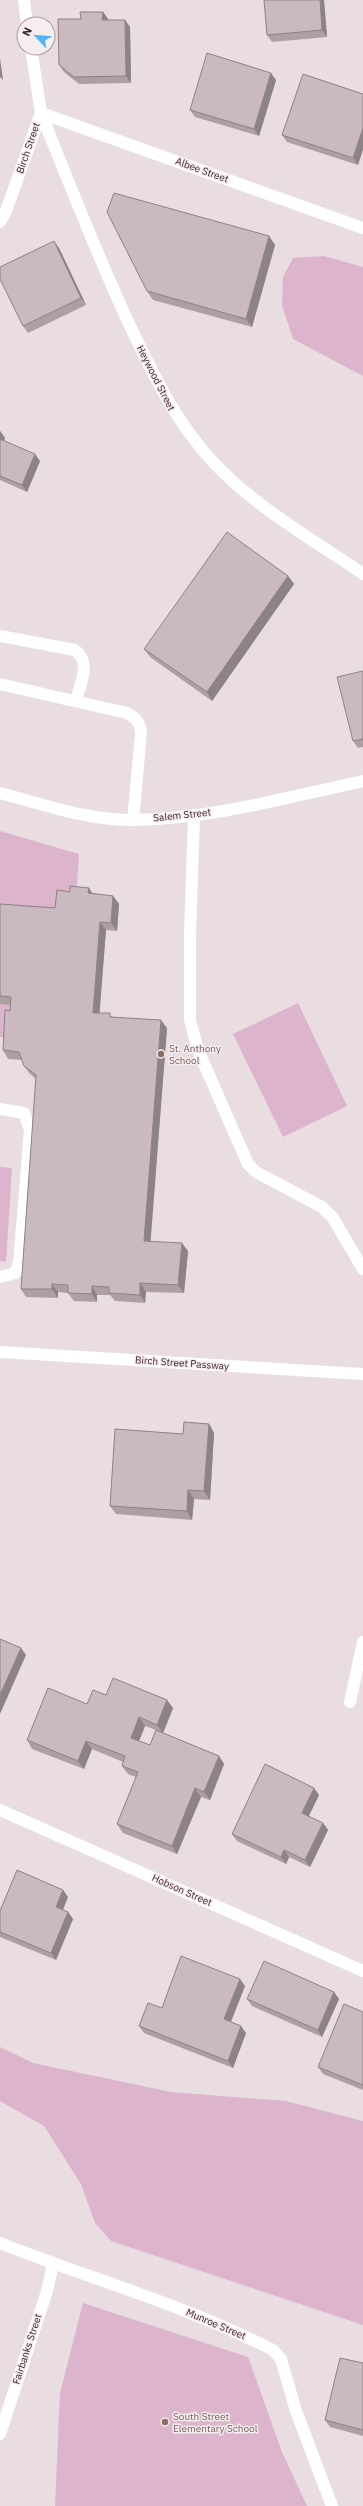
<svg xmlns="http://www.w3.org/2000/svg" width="363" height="2506" viewBox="0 0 363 2506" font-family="'IBM Plex Sans',sans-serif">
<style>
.green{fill:#dcb4cc}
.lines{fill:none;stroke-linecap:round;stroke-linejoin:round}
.lane{stroke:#fff;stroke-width:12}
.street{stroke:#fff;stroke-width:12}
.wall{fill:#ae9fa3;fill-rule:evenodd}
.shaded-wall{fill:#8d8285}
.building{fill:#cab9be;stroke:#8d8285}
.education-dot{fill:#8d6e63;stroke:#f6edf0;stroke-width:1.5}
.labels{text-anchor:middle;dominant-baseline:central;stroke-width:3;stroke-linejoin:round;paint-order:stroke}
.street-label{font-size:10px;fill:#391e22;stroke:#f6edf0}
.education-label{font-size:10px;fill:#785e54;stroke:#f6edf0;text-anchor:start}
</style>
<rect width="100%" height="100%" fill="#e9dde1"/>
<path class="green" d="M 324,256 L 363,267 L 363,376 L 293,339 L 282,305 L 283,277 L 293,258 Z
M 0,831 L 79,854 L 76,900 L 61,917 L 0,912 Z
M 298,1003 L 347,1106 L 283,1137 L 233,1034 Z
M 0,1004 L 17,1005 L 10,1037 L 0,1037 Z
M 0,1167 L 12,1168 L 6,1262 L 0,1261 Z
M 0,2047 L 33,2063 L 171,2092 L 286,2101 L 363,2121 L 363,2325 L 111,2241 L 95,2223 L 81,2184 L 44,2126 L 0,2101 Z
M 83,2303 L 248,2357 L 282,2452 L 307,2506 L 55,2506 L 60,2393 Z"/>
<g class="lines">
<path class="lane" d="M 0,636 L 75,650 C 92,663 80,683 76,701
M 0,684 L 127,713 C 136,718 140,722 141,733 L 133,820
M 194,815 L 190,935 L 190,1020 L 198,1050 L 248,1164 L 256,1172 L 322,1207 L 333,1218 L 363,1269
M 0,1109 L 24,1113 L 30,1130 L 19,1263 L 15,1273 L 0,1277"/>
<path class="street" d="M 24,0 L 27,24
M 41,113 C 70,185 98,258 131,328 C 154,376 176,422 213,462 C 255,507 312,539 363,574
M 41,113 L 363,228
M 0,222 L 6,211 L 41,113 L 31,48
M 0,793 C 43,804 89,821 133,820 C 211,819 288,797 363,781
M 0,1352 L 363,1374
M 350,1702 L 363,1642
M 0,1810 L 363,1971
M 0,2243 C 91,2279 185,2305 273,2350 L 281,2359 L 296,2411 L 332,2506
M 0,2434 L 47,2291 L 53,2264"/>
</g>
<path class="wall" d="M 324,0 L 327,37 L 272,42 L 267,35 Z
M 103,12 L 108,19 L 107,20 L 125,20 L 130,27 L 131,83 L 79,84 L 64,72 L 59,65 L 81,19 Z
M 276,80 L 259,136 L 195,117 L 190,110 Z
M 363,94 L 363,149 L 358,165 L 287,142 L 282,135 Z
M 269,236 L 275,245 L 252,327 L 153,300 L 147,291 Z
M 59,248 L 86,305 L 28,333 L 23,326 Z
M 0,431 L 5,438 L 4,441 L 40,461 L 27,492 L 0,480 Z
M 288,576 L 294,584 L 212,701 L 150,657 L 144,649 Z
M 363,671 L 363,747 L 358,748 L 353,741 Z
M 89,888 L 92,893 L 113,896 L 119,904 L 117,931 L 106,930 L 99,1013 L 113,1017 L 167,1028 L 150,1241 L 188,1251 L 184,1293 L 146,1292 L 145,1303 L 115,1301 L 110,1295 L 97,1295 L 97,1302 L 74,1301 L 68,1293 L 58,1292 L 58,1298 L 26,1297 L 21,1289 L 36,1079 L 30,1074 L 24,1066 L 22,1060 L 8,1059 L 3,1050 L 10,1011 L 10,1005 L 0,1004 L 0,904 L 55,908 L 70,892 Z
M 209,1424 L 214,1433 L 210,1500 L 194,1499 L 192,1520 L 116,1514 L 110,1506 L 183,1434 Z
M 106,1695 L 173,1708 L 163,1733 L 219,1756 L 224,1764 L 210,1800 L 201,1797 L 177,1854 L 123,1833 L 117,1824 L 136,1777 L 128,1774 L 122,1766 L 123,1762 L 92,1749 L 84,1769 L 32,1749 L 27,1740 L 87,1704 ZM 145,1726 L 156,1730 L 150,1745 L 139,1741 Z
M 319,1795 L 308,1816 L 323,1823 L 328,1830 L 310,1867 L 289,1857 L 286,1864 L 237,1841 L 232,1834 Z
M 68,1897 L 63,1910 L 68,1912 L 73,1919 L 56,1960 L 0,1937 L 0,1911 Z
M 245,1986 L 231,2022 L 246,2033 L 233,2068 L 144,2033 L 139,2026 L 162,2008 Z
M 334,1992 L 339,1999 L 322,2037 L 252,2006 L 247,1999 Z
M 363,2012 L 363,2090 L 323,2074 L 318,2067 Z
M 363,2363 L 363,2436 L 330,2427 L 325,2420 Z"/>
<path class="shaded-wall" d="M 320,0 L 324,0 L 327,37 L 322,30 Z
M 103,12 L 108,19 L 107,27 L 102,20 Z
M 125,20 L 130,27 L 131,83 L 126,76 Z
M 0,58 L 3,80 L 0,77 Z
M 271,73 L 276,80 L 259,136 L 254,129 Z
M 363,128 L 363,149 L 358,165 L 353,158 Z
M 269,236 L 275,245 L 252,327 L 246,319 Z
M 54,241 L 59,248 L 86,305 L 81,298 Z
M 0,431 L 5,438 L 2,445 L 0,442 Z
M 35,454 L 40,461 L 27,492 L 22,485 Z
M 288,576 L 294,584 L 212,701 L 207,692 Z
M 89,888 L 94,896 L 88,893 Z
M 113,896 L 119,904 L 117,931 L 111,923 Z
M 100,922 L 106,930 L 99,1021 L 93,1013 Z
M 161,1020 L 167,1028 L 150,1249 L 144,1241 Z
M 182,1243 L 188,1251 L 184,1293 L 178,1285 Z
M 140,1283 L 146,1292 L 145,1303 L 140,1295 Z
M 52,1284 L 58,1292 L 58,1298 L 52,1289 Z
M 92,1286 L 97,1295 L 97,1302 L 92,1294 Z
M 209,1424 L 214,1433 L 210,1500 L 204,1491 Z
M 188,1490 L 194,1499 L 192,1520 L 187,1511 Z
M 21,1648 L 26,1655 L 0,1714 L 0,1695 Z
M 167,1700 L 173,1708 L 163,1733 L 157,1725 Z
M 139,1717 L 145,1726 L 137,1746 L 131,1738 Z
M 86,1741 L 92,1749 L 84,1769 L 78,1761 Z
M 219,1756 L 224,1764 L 210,1800 L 204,1792 Z
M 195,1788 L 201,1797 L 177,1854 L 172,1846 Z
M 314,1788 L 319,1795 L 307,1820 L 302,1813 Z
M 323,1823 L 328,1830 L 310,1867 L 305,1860 Z
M 284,1850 L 289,1857 L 286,1864 L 281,1857 Z
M 63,1890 L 68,1897 L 61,1914 L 56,1907 Z
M 68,1912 L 73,1919 L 56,1960 L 51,1953 Z
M 240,1979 L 245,1986 L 229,2026 L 224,2019 Z
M 334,1992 L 339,1999 L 322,2037 L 318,2030 Z
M 241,2026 L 246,2033 L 233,2068 L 228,2061 Z"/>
<path class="building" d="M 264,0 L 320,0 L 322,30 L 267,35 Z
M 80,12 L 103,12 L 102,20 L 125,20 L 126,76 L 74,77 L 59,65 L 58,19 L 81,19 Z
M 207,53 L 271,73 L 254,129 L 190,110 Z
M 303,74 L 363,94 L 363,128 L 353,158 L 282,135 Z
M 114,193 L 269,236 L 246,319 L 147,291 L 107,212 Z
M 54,241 L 81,298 L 23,326 L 0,279 L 0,267 Z
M 0,439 L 35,454 L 22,485 L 0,476 Z
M 227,532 L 288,576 L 207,692 L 144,649 Z
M 363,671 L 363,739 L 353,741 L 337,677 Z
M 70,886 L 89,888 L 88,893 L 113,896 L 111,923 L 100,922 L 93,1013 L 110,1013 L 110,1017 L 161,1020 L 144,1241 L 182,1243 L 178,1285 L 140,1283 L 140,1295 L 109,1293 L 109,1287 L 92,1286 L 92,1294 L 68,1293 L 68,1285 L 52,1284 L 52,1289 L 21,1289 L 36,1075 L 24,1066 L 19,1052 L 3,1050 L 5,1010 L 10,1011 L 11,997 L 0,996 L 0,904 L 55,908 L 57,890 L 70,892 Z
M 184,1422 L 209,1424 L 204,1491 L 188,1490 L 187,1511 L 110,1506 L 115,1429 L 183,1434 Z
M 0,1639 L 21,1648 L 0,1695 Z
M 113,1678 L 167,1700 L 157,1725 L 139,1717 L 131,1738 L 150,1745 L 156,1730 L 219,1756 L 204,1792 L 195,1788 L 172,1846 L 117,1824 L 138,1772 L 122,1766 L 125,1756 L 86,1741 L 78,1761 L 27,1740 L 48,1688 L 87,1704 L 93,1690 L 106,1695 Z
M 265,1764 L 314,1788 L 302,1813 L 323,1823 L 305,1860 L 284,1850 L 281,1857 L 232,1834 Z
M 17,1870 L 63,1890 L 56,1907 L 68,1912 L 51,1953 L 0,1932 L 0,1911 Z
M 181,1956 L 240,1979 L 224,2019 L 241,2026 L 228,2061 L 139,2026 L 148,2003 L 162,2008 Z
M 264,1961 L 334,1992 L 318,2030 L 247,1999 Z
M 344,2004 L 363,2012 L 363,2085 L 318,2067 Z
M 340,2358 L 363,2363 L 363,2430 L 325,2420 Z"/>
<g class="education-dot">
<circle cx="161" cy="1054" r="4"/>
<circle cx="165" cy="2422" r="4"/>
</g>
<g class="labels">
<g class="street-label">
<text transform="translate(28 148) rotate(-71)">Birch Street</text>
<text transform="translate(202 170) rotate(20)">Albee Street</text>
<text transform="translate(156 378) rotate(63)">Heywood Street</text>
<text transform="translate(182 815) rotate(-6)">Salem Street</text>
<text transform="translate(182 1363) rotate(4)">Birch Street Passway</text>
<text transform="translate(182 1890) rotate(24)">Hobson Street</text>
<text transform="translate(216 2324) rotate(23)">Munroe Street</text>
<text transform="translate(27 2349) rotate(-72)">Fairbanks Street</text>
</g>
<g class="education-label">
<text x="169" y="1048">St. Anthony<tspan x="169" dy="12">School</tspan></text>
<text x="173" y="2416">South Street<tspan x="173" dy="12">Elementary School</tspan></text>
</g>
</g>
<g transform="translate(36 36) rotate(296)"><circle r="19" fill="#f6edf0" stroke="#aa9a9e"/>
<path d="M0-3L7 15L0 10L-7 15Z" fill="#4eb5f6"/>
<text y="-6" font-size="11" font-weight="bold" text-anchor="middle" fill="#391e22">N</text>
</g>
</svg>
